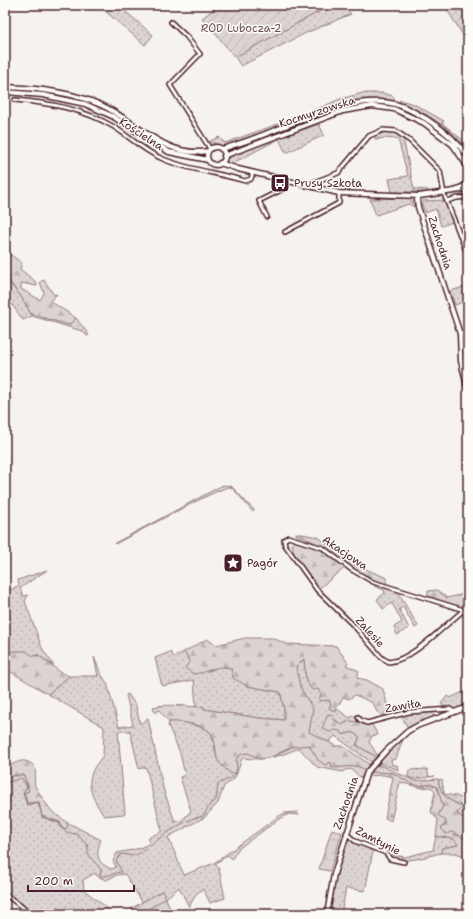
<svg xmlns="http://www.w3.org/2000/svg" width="473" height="919" viewBox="0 0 473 919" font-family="'Shantell Sans',sans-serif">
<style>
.grass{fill:url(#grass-dots);stroke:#937a7e}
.forest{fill:url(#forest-firs);stroke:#937a7e}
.wetland{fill:url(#wetland-marsh);stroke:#937a7e}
.garden{fill:url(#garden-furrows);stroke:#937a7e}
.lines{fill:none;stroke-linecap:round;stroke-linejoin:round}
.stream{stroke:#8e7378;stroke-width:1}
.street-casing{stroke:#4a1f2b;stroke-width:6}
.secondary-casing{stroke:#4a1f2b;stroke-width:7}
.street{stroke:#fdfcf7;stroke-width:3}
.secondary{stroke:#fdfcf7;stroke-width:4}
.labels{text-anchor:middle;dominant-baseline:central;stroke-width:3;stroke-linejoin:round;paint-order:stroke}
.park-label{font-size:11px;fill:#6e4c55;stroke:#fdfcf7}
.street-label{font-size:11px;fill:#4a1f2b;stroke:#fdfcf7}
.poi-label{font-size:11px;fill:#4a1f2b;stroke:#fdfcf7;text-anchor:start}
</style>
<defs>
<pattern id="grass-dots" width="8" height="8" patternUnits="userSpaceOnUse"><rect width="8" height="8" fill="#dcd4d2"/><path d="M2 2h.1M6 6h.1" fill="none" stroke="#beb6b4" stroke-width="1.8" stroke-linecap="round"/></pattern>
<pattern id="forest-firs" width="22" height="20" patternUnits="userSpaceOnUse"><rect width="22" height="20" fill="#dcd4d2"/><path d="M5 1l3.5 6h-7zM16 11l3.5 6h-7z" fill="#beb6b4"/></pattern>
<pattern id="wetland-marsh" width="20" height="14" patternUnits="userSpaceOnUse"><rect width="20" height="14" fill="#dcd4d2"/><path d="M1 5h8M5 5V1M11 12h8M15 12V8" fill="none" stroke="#beb6b4"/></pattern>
<pattern id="garden-furrows" width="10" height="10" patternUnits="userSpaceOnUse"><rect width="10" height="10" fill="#dcd4d2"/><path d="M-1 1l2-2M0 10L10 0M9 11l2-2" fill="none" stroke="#beb6b4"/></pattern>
</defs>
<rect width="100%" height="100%" fill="#f6f3ef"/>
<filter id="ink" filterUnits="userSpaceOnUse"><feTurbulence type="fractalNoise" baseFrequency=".025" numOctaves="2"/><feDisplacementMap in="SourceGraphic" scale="8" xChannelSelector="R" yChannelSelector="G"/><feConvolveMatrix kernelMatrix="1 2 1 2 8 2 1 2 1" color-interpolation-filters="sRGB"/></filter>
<g filter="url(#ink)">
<path class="grass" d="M 98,5 L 118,5 L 153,35 L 145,45 Z
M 331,5 L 343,5 L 351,14 L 306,33 L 241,66 L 235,57 Z
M 363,93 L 382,93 L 393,96 L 395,100 L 393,101 L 363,99 L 344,102 L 224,146 L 208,142 L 219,137 L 225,143 L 306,114 L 340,99 Z
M 400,100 L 414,104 L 444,121 L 442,123 L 464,141 L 468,151 C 454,129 424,111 399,103 Z
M 319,124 L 324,135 L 286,153 L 279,139 L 233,163 L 230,161 L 229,158 L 235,153 Z
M 383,132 L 391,132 L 403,138 L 414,189 L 428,190 L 428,192 L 392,192 L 389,179 L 408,176 L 398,139 L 383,138 L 376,140 L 374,135 Z
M 411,198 L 414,207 L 409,204 L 376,215 L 370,199 Z
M 445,200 L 453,222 L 441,226 L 436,209 L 425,213 L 421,201 Z
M 8,281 L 22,298 L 31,314 L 69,325 L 76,318 L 89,335 L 87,336 L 82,331 L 32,316 L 23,320 L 5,295 L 5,283 Z
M 468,286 L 468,300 L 455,305 L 450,291 Z
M 223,485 L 231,486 L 254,510 L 253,512 C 247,506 236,490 230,487 C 223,485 129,537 115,544 L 115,543 Z
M 47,570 L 20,588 L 23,596 L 28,595 L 25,601 L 42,648 L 54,666 L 38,655 L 33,656 L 13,651 L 5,657 L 5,593 L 19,585 L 18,580 Z
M 376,585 L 397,591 L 418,626 L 415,628 L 403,607 L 399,609 L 409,628 L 397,635 L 394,627 L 402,622 L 392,603 L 383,609 L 377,599 L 385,593 L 384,590 L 374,586 Z
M 170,652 L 174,657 L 184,652 L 190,661 L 207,672 L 220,666 L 231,668 L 247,686 L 280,692 L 284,708 L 285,720 L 259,718 L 204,709 L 204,707 L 196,707 L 194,680 L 162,686 L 155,658 Z
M 94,657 L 101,674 L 107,683 L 119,727 L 133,725 L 126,695 L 128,694 L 136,706 L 140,724 L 148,718 L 163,788 L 175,822 L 182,820 L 191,811 L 180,777 L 185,775 L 180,753 L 168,725 L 169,722 L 180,721 L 207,729 L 212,735 L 217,759 L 232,774 L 237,773 L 234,779 L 224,786 L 218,803 L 205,817 L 168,837 L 184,875 L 214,863 L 279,816 L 285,813 L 297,812 L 299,815 L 289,814 L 279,819 L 238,849 L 232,859 L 228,855 L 215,864 L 219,869 L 225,898 L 210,903 L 203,889 L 196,894 L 189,907 L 179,887 L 166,898 L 172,914 L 140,914 L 152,906 L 163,891 L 142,902 L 125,874 L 117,875 L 106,880 L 97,876 L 95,873 L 83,880 L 84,890 L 115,914 L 37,914 L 5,892 L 5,779 L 8,782 L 22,777 L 27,787 L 25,798 L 27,803 L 38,802 L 43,816 L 68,826 L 67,822 L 101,840 C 95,854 97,864 112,869 L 116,867 L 113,861 L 117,853 C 129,850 139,850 150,843 L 148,838 L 162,831 L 146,767 L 139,769 L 130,731 L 118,731 L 125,814 L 104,816 C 89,793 82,779 103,756 L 104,727 L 48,694 L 69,676 L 98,676 Z
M 304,659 L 306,681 C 316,687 325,695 331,704 L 329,708 L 335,711 L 337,709 L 350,718 L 354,715 L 358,722 L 349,721 L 342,725 L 328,714 L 334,729 L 352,732 L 360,736 L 356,745 L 377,757 L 371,762 L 335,736 L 329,742 L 308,732 L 313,709 L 300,687 L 296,666 Z
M 468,690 L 468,704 C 457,709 451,712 441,704 L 447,696 L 450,698 Z
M 431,711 L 435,718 L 409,729 L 400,715 L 410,712 Z
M 410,732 L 403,739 L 396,759 L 391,760 L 392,765 L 397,765 L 398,770 L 380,763 L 379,760 Z
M 427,769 L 429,777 L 435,776 L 415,779 L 408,777 L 409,770 Z
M 442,779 L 444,794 L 456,796 L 468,801 L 468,823 L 457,813 L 463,806 C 449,801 440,795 438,780 Z
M 436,836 L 455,839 L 458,845 L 442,848 L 441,853 C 427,856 399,867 388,854 L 405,857 L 433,850 Z
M 347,837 L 373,851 L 365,891 L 346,888 L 341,914 L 329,914 L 336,874 Z"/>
<path class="forest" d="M 5,251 L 22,263 L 20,269 L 36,282 L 37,286 L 21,283 L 21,289 L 40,300 L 44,293 L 40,282 L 44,280 L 54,295 L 57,294 L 50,301 L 76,318 L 69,325 L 31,314 L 22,298 L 9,281 L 5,283 Z
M 296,533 L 318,537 L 356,565 L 387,578 L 387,582 L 384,585 C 374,580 363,576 353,569 C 333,556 320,542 296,535 Z
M 294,541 C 315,544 329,554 346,567 L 318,589 L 294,555 L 292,544 Z
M 437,590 L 447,598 L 464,594 L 466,605 L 461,608 L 428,596 L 428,591 Z
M 245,638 L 273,638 L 286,644 L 336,646 L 348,663 L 346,665 L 359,671 L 357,678 L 367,680 L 383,689 L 388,708 L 383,716 L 377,712 L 373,703 L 355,695 L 349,699 L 343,697 L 335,711 L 329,708 L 331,704 L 329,700 L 319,701 L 321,694 L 318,689 L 312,690 L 306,681 L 304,659 L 296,666 L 300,687 L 313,709 L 309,732 L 336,746 L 343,746 L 369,764 L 361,778 L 351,769 L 345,770 L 343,772 L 317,767 L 299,748 C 277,757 267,761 242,758 L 237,773 L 232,774 C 208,757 221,754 212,735 C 207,724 179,721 169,722 L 159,710 L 155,713 L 153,707 C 170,703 187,707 204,707 L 204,709 L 259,718 L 284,720 L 284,708 L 280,692 L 247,686 L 233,678 L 231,668 C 215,664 209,673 193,674 L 185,668 L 190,661 L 184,652 L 207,639 L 216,645 Z
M 13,651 L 26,651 L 33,656 L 38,655 L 59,671 L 69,676 L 48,694 L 6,669 L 5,657 Z
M 328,714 L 334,716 L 333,719 L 342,725 L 349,721 L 358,722 L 359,720 L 371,723 L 378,735 L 372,736 L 369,742 L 378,756 L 377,757 L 356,745 L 360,737 L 352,732 L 344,735 L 340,731 L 334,730 L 330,732 L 322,728 Z
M 5,761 L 9,766 C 16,763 22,758 30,763 C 41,769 31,780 36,788 C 41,796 48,808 55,814 C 60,818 66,819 68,826 L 66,829 L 62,827 L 60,822 L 42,816 L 38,802 L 27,803 L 24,791 L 27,787 L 22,778 L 8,782 L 5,779 Z
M 378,764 L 415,781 L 438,779 C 440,796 450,801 463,807 L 457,813 L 468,823 L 468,857 L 455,853 L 441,853 L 442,848 L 458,845 L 454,839 L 436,836 L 438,820 L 431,812 L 435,791 L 431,787 L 421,788 L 400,782 L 391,821 L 385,818 L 393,777 L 383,775 L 367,776 L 373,767 Z
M 162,891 L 166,898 L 140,914 L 131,914 L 132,908 Z"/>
<path class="wetland" d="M 332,829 L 342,833 L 330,871 L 319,869 Z"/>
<path class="garden" d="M 220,5 L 331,5 L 235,57 L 202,18 Z
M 444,5 L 468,5 L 468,43 Z"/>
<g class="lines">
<path class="stream" d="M 267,172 L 287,177
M 370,772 L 393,773 L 412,784 L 422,786 L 430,784 L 437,787 L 443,806 L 438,815 L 446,821 L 446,825 L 441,828 L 446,834 L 452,832 L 464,838 L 468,844
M 5,780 L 15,775 L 24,775 L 29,791 L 23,793 L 27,805 L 39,802 L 42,817 L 59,823 C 63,832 67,833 77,834 L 88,846 C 86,859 96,861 101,870 L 100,876 C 109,877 114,872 122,872 L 116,861 L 121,854 L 133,856 L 138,854 C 158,841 179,820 203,816 L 211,803 L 216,800 L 218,784 C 232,777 239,777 236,760 L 241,754 L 248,753 L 260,759 L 271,757 L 292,747 L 309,745 L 318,760 L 325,765 L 331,762 L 332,768 L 356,766 L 367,770"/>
<g class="street-casing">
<path id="street" d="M 171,22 L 186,36 L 200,54 L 170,85 L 210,149
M 15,100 C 50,103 84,109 114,127 C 130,137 145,152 163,159 C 189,170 219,173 245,181 L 251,179 L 253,172
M 309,186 L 309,184 L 338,173 L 369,136 L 383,130 L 396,131 L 410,141 L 440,171 L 444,194 L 468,256
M 447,201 L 457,198 L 468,197
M 267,217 L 259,201 L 285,188 L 289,181
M 285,232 L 339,203 L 339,193
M 460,334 L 468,334
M 464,610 L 373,582 L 352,570 L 323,548 L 288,537 L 284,540 L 285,545 L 317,590 L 355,627 L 382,658 L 389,662 C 414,660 448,621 468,607
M 358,717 L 360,720 L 367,723 L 409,712 L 450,709 L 455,712
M 346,833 L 355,841 L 386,853 L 390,859 L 404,862
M 5,894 L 31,914"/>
</g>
<g class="secondary-casing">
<path id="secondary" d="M 5,87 C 37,88 72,92 101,105 C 137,121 165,159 208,151
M 5,92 L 43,95 L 85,104 L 112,116 L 169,152 L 208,160
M207 156a9 9 0 1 1 18 0a9 9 0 1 1-18 0Z
M 221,149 C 272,137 345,91 395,104 C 407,107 418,114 428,120 C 444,130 457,141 468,157
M 224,156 L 343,111 L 372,106 L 394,109 L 424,123 L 453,145 L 468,167
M 220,163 L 238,169 L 339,193 L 419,196 L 468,189
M 458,189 L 468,184
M 419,196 L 417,200 L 418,207 L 460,334 L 461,361 L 468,390
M 468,555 L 468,598
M 327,914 L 334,874 L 367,772 L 386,751 L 408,731 L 419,725 L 468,707"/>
</g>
<use href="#street" class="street"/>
<use href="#secondary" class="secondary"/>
</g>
</g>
<defs>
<g id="bus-square" transform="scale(1)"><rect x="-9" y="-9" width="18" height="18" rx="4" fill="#4a1f2b" stroke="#fdfcf7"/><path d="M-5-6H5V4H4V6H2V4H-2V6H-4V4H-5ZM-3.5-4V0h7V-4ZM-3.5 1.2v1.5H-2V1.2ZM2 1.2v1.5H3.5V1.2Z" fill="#fff"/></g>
<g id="sight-square" transform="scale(1)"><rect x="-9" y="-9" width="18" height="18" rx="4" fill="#4a1f2b" stroke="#fdfcf7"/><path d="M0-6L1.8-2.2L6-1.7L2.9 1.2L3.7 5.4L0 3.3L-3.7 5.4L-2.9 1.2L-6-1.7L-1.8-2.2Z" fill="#fff"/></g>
</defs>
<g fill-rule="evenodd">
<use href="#bus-square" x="280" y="183"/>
<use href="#sight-square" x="233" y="563"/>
</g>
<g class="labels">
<g class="park-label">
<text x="241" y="28">ROD Lubocza-2</text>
</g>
<g class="street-label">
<text transform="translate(317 112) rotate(-18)">Kocmyrzowska</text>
<text transform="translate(141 134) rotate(33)">Kościelna</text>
<text transform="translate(440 243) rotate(72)">Zachodnia</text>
<text transform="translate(345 553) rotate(34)">Akacjowa</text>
<text transform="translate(370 632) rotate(48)">Zalesie</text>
<text transform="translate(403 706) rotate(-10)">Zawiła</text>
<text transform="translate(346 803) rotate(-71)">Zachodnia</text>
<text transform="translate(378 841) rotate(27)">Zamłynie</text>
</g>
<g class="poi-label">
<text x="294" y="183">Prusy Szkoła</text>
<text x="247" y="563">Pagór</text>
</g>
</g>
<rect width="473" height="919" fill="none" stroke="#fdfcf7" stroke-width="20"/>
<rect x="10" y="10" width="453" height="899" fill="none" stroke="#4a1f2b" stroke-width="1.5" filter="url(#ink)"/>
<path d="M28 885v6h106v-6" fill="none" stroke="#4a1f2b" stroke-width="2"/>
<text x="34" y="885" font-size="12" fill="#4a1f2b" stroke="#fdfcf7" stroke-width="3" paint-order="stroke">200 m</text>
</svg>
